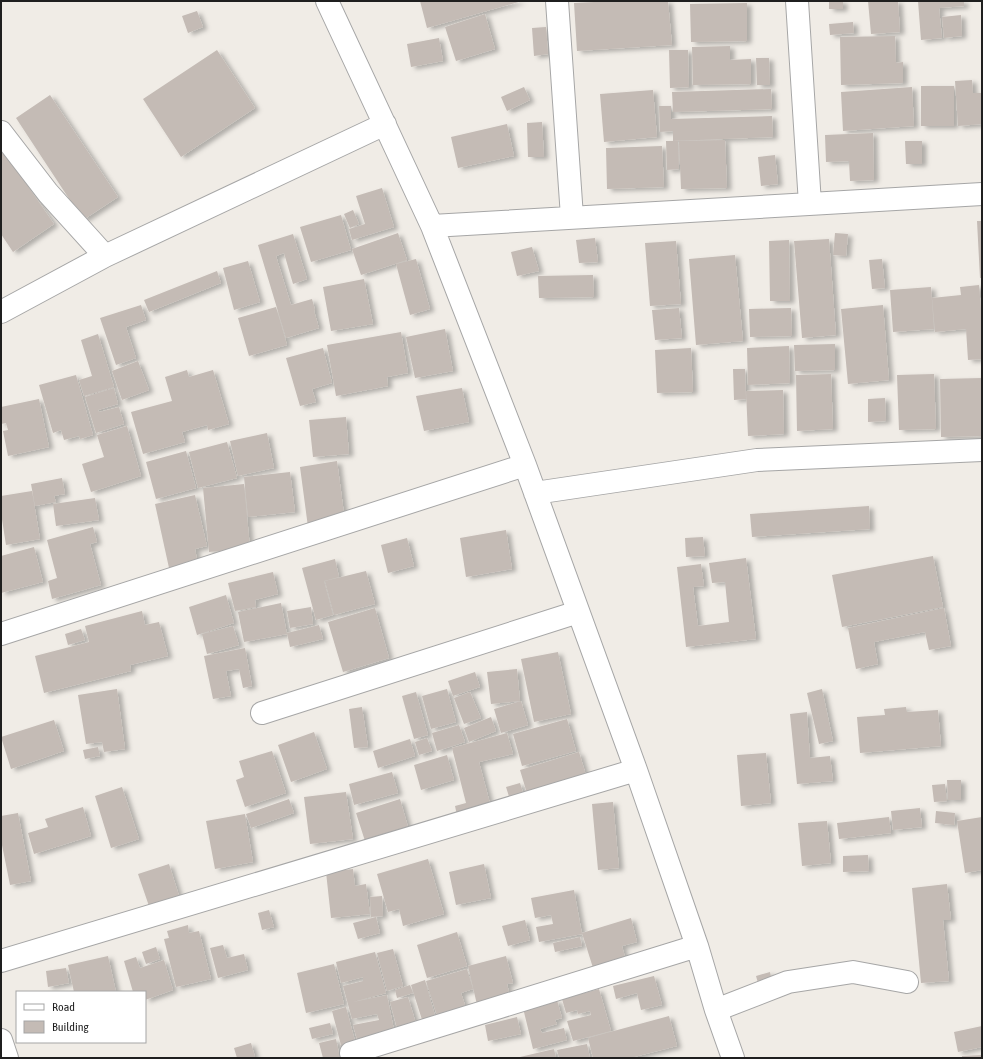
<svg xmlns="http://www.w3.org/2000/svg" width="983" height="1059" viewBox="0 0 983 1059" font-family="'Asap Condensed',sans-serif">
<style>
.building{fill:#c4bbb5;filter:url(#shadow)}
.lines{fill:none;stroke-linecap:round;stroke-linejoin:round}
.street-casing{stroke:#a6a6a6;stroke-width:24}
.street{stroke:#fff;stroke-width:22}
</style>
<defs>
<filter id="shadow"><feDropShadow dx="4.5" dy="2.5" stdDeviation="2" flood-color="#0004"/></filter>
</defs>
<rect width="100%" height="100%" fill="#f0ece6"/>
<path class="building" d="M 420,1 L 522,1 L 427,28 Z
M 614,1 L 668,1 L 672,45 L 577,51 L 574,3 Z
M 829,1 L 843,1 L 843,9 L 829,9 Z
M 868,1 L 898,1 L 900,32 L 871,34 Z
M 918,1 L 964,1 L 964,6 L 939,8 L 942,38 L 921,40 Z
M 747,3 L 747,41 L 691,42 L 690,4 Z
M 197,11 L 203,27 L 188,33 L 182,16 Z
M 485,14 L 495,49 L 456,61 L 445,27 Z
M 961,15 L 962,36 L 944,38 L 942,17 Z
M 853,22 L 854,33 L 830,35 L 829,24 Z
M 546,27 L 548,54 L 534,56 L 532,28 Z
M 895,36 L 896,63 L 903,62 L 903,83 L 841,85 L 840,37 Z
M 439,38 L 443,61 L 411,67 L 407,44 Z
M 730,46 L 730,60 L 751,59 L 751,84 L 693,85 L 692,47 Z
M 217,50 L 255,108 L 181,157 L 143,99 Z
M 669,50 L 688,50 L 689,87 L 670,88 Z
M 756,58 L 769,58 L 770,85 L 757,85 Z
M 972,80 L 973,93 L 982,93 L 982,124 L 958,126 L 955,81 Z
M 921,86 L 954,86 L 954,126 L 921,126 Z
M 524,87 L 530,100 L 507,111 L 501,97 Z
M 912,87 L 914,126 L 843,131 L 841,92 Z
M 771,89 L 772,109 L 673,112 L 672,92 Z
M 653,90 L 657,137 L 604,142 L 600,94 Z
M 50,95 L 118,197 L 83,220 L 16,118 Z
M 659,106 L 671,106 L 671,119 L 772,116 L 773,137 L 673,141 L 673,131 L 660,132 Z
M 542,122 L 544,157 L 528,157 L 527,123 Z
M 507,124 L 514,156 L 458,168 L 451,137 Z
M 873,133 L 874,180 L 850,181 L 849,161 L 826,162 L 825,135 Z
M 725,140 L 727,188 L 681,189 L 679,141 Z
M 666,141 L 678,141 L 679,169 L 667,170 Z
M 905,141 L 922,141 L 922,164 L 906,164 Z
M 662,146 L 664,187 L 607,189 L 606,148 Z
M 1,147 L 54,224 L 13,252 L 1,234 Z
M 775,155 L 778,184 L 761,186 L 758,157 Z
M 382,188 L 394,227 L 352,240 L 349,229 L 365,224 L 356,196 Z
M 353,210 L 359,224 L 350,228 L 344,214 Z
M 341,215 L 351,250 L 311,262 L 300,227 Z
M 977,221 L 982,221 L 982,278 L 980,278 Z
M 398,233 L 407,260 L 361,275 L 352,249 Z
M 835,233 L 848,234 L 846,256 L 833,255 Z
M 293,234 L 307,279 L 293,284 L 284,253 L 276,256 L 291,305 L 312,299 L 315,310 L 314,311 L 319,328 L 286,338 L 258,245 Z
M 595,238 L 598,262 L 579,263 L 576,240 Z
M 829,239 L 836,335 L 802,338 L 794,241 Z
M 789,240 L 790,301 L 770,301 L 769,241 Z
M 676,241 L 681,304 L 650,306 L 645,243 Z
M 532,247 L 539,271 L 517,276 L 511,252 Z
M 735,255 L 743,341 L 696,345 L 689,259 Z
M 416,259 L 430,309 L 410,315 L 396,264 Z
M 882,259 L 885,288 L 872,289 L 869,260 Z
M 248,261 L 260,302 L 234,310 L 223,268 Z
M 217,271 L 221,283 L 149,312 L 144,300 Z
M 593,275 L 594,297 L 539,298 L 538,276 Z
M 364,279 L 373,324 L 331,331 L 323,287 Z
M 979,285 L 982,322 L 982,359 L 968,360 L 966,329 L 935,332 L 932,298 L 961,295 L 960,287 Z
M 931,287 L 934,329 L 893,332 L 890,290 Z
M 141,305 L 146,320 L 126,327 L 136,358 L 116,365 L 100,318 Z
M 883,305 L 889,380 L 848,384 L 841,309 Z
M 276,307 L 287,345 L 249,356 L 238,318 Z
M 679,308 L 682,338 L 655,340 L 652,310 Z
M 791,308 L 792,336 L 750,337 L 749,309 Z
M 445,329 L 453,371 L 415,378 L 406,337 Z
M 401,332 L 408,373 L 387,377 L 388,386 L 336,396 L 327,345 Z
M 98,334 L 114,387 L 84,396 L 79,380 L 92,376 L 81,340 Z
M 835,344 L 835,370 L 795,371 L 794,345 Z
M 789,346 L 790,383 L 748,385 L 747,348 Z
M 323,348 L 332,383 L 312,389 L 316,402 L 300,406 L 286,358 Z
M 691,348 L 693,392 L 657,393 L 655,350 Z
M 138,361 L 149,390 L 122,400 L 112,371 Z
M 733,369 L 745,369 L 746,399 L 734,400 Z
M 187,370 L 189,377 L 213,370 L 229,424 L 208,430 L 207,425 L 182,432 L 185,442 L 143,454 L 131,412 L 172,401 L 165,377 Z
M 831,374 L 833,429 L 797,431 L 796,375 Z
M 934,374 L 936,429 L 899,430 L 897,375 Z
M 76,375 L 93,435 L 80,439 L 79,436 L 64,440 L 61,430 L 53,433 L 39,385 Z
M 982,378 L 982,436 L 941,437 L 940,379 Z
M 114,388 L 118,404 L 98,410 L 99,412 L 119,407 L 124,424 L 96,433 L 85,397 Z
M 462,388 L 469,422 L 424,431 L 416,396 Z
M 783,390 L 784,434 L 748,436 L 746,391 Z
M 885,398 L 886,421 L 868,422 L 868,399 Z
M 39,399 L 49,447 L 8,456 L 3,431 L 8,430 L 6,423 L 1,424 L 1,407 Z
M 346,417 L 349,454 L 313,457 L 309,420 Z
M 127,426 L 141,476 L 91,492 L 82,464 L 104,457 L 97,435 Z
M 267,433 L 274,468 L 238,476 L 230,441 Z
M 227,442 L 237,478 L 198,488 L 189,452 Z
M 186,451 L 196,488 L 156,499 L 146,462 Z
M 337,461 L 345,521 L 308,527 L 300,467 Z
M 290,472 L 295,512 L 248,517 L 244,477 Z
M 62,478 L 65,494 L 54,496 L 56,502 L 35,506 L 31,484 Z
M 244,484 L 250,548 L 209,552 L 203,488 Z
M 32,491 L 40,539 L 6,545 L 1,513 L 1,496 Z
M 195,495 L 207,546 L 195,549 L 199,570 L 171,577 L 155,504 Z
M 95,498 L 99,520 L 56,526 L 53,504 Z
M 869,506 L 870,529 L 752,537 L 750,514 Z
M 93,527 L 97,542 L 90,544 L 101,585 L 52,599 L 48,581 L 57,578 L 47,540 Z
M 506,530 L 512,569 L 466,577 L 460,538 Z
M 703,537 L 705,556 L 686,557 L 685,538 Z
M 407,538 L 414,566 L 388,573 L 381,545 Z
M 34,547 L 43,582 L 1,593 L 1,556 Z
M 933,556 L 943,607 L 842,627 L 832,575 Z
M 746,558 L 756,639 L 686,647 L 677,567 L 701,564 L 704,586 L 693,587 L 698,626 L 729,622 L 725,582 L 712,583 L 709,563 Z
M 335,559 L 339,577 L 324,581 L 333,615 L 316,620 L 302,568 Z
M 366,571 L 375,604 L 334,615 L 325,581 Z
M 273,572 L 278,594 L 255,600 L 256,607 L 235,611 L 228,583 Z
M 226,595 L 234,623 L 197,635 L 189,607 Z
M 281,603 L 287,634 L 244,642 L 238,612 Z
M 311,607 L 313,624 L 290,628 L 287,611 Z
M 375,608 L 389,658 L 343,672 L 328,622 Z
M 944,608 L 951,646 L 929,650 L 925,632 L 874,642 L 878,664 L 856,669 L 848,628 Z
M 142,611 L 145,625 L 159,622 L 168,656 L 130,665 L 131,671 L 44,693 L 35,656 L 89,642 L 85,626 Z
M 319,625 L 323,639 L 290,647 L 287,633 Z
M 233,626 L 239,645 L 207,654 L 202,634 Z
M 81,629 L 85,640 L 68,645 L 65,634 Z
M 245,648 L 252,686 L 243,688 L 239,669 L 226,671 L 231,696 L 213,699 L 204,656 Z
M 558,652 L 571,714 L 534,722 L 521,659 Z
M 517,669 L 520,701 L 491,704 L 487,672 Z
M 475,672 L 480,687 L 453,696 L 448,681 Z
M 117,689 L 125,749 L 104,752 L 102,742 L 86,744 L 78,695 Z
M 447,689 L 456,722 L 431,729 L 422,696 Z
M 822,689 L 833,741 L 819,744 L 807,693 Z
M 416,692 L 428,735 L 414,739 L 402,696 Z
M 470,692 L 481,718 L 464,724 L 454,698 Z
M 521,701 L 528,725 L 501,733 L 494,709 Z
M 362,707 L 368,747 L 354,748 L 349,709 Z
M 906,707 L 907,712 L 938,710 L 941,746 L 860,753 L 857,717 L 885,715 L 884,709 Z
M 807,712 L 810,758 L 830,756 L 833,781 L 797,784 L 790,714 Z
M 491,717 L 496,731 L 469,742 L 464,728 Z
M 567,719 L 576,751 L 522,766 L 513,734 Z
M 54,720 L 64,751 L 11,769 L 1,737 Z
M 459,725 L 465,742 L 437,751 L 432,733 Z
M 314,732 L 327,769 L 291,782 L 278,745 Z
M 507,733 L 513,754 L 479,762 L 492,811 L 458,820 L 455,806 L 466,803 L 452,748 Z
M 427,738 L 432,751 L 419,755 L 415,742 Z
M 410,739 L 415,756 L 378,768 L 373,751 Z
M 98,747 L 100,756 L 85,759 L 83,750 Z
M 272,751 L 286,793 L 245,807 L 236,780 L 244,777 L 239,761 Z
M 579,752 L 588,782 L 529,800 L 520,770 Z
M 766,753 L 771,803 L 741,806 L 737,755 Z
M 447,755 L 454,780 L 421,790 L 414,765 Z
M 392,772 L 398,793 L 354,805 L 349,784 Z
M 947,780 L 961,780 L 961,800 L 948,800 Z
M 520,783 L 526,802 L 512,806 L 506,787 Z
M 945,784 L 947,801 L 934,802 L 932,785 Z
M 122,787 L 139,839 L 111,848 L 95,796 Z
M 346,792 L 353,839 L 310,844 L 304,797 Z
M 289,799 L 294,813 L 251,828 L 246,814 Z
M 400,799 L 408,827 L 365,841 L 356,813 Z
M 613,802 L 619,868 L 598,870 L 592,804 Z
M 83,807 L 91,836 L 34,854 L 28,833 L 48,827 L 45,819 Z
M 920,808 L 922,827 L 893,830 L 891,811 Z
M 936,811 L 955,813 L 954,825 L 935,823 Z
M 18,813 L 31,881 L 10,885 L 1,840 L 1,816 Z
M 245,814 L 253,862 L 215,869 L 206,821 Z
M 889,817 L 891,833 L 839,839 L 837,823 Z
M 982,817 L 982,870 L 965,873 L 957,821 Z
M 827,821 L 831,863 L 802,866 L 798,823 Z
M 868,855 L 869,871 L 843,872 L 843,856 Z
M 428,859 L 444,914 L 403,926 L 399,909 L 388,912 L 377,874 Z
M 169,864 L 180,899 L 150,909 L 138,874 Z
M 484,864 L 491,898 L 456,905 L 449,872 Z
M 353,869 L 355,886 L 366,884 L 370,914 L 331,918 L 326,872 Z
M 947,884 L 951,920 L 943,920 L 949,981 L 921,983 L 912,888 Z
M 574,890 L 582,934 L 539,942 L 536,927 L 553,924 L 551,915 L 535,918 L 531,898 Z
M 382,896 L 383,916 L 371,917 L 370,897 Z
M 269,910 L 274,927 L 262,930 L 258,913 Z
M 376,917 L 380,933 L 358,939 L 353,923 Z
M 631,918 L 637,942 L 622,946 L 626,961 L 594,971 L 582,933 Z
M 525,920 L 530,940 L 508,946 L 502,926 Z
M 188,925 L 189,933 L 199,931 L 211,979 L 176,987 L 164,939 L 169,938 L 167,931 Z
M 457,932 L 467,966 L 427,978 L 417,945 Z
M 580,937 L 582,946 L 555,952 L 553,943 Z
M 223,945 L 227,958 L 244,954 L 248,970 L 218,978 L 210,948 Z
M 156,947 L 160,959 L 146,964 L 142,952 Z
M 393,949 L 403,986 L 387,991 L 377,953 Z
M 375,952 L 386,993 L 353,1002 L 387,995 L 395,1035 L 358,1043 L 353,1025 L 379,1020 L 377,1014 L 352,1019 L 343,986 L 363,981 L 363,977 L 341,983 L 336,962 Z
M 108,956 L 116,992 L 74,992 L 68,965 Z
M 506,956 L 513,983 L 507,984 L 511,1000 L 478,1009 L 468,966 Z
M 136,957 L 140,968 L 164,960 L 173,990 L 145,1000 L 145,992 L 133,992 L 124,961 Z
M 334,964 L 344,1004 L 306,1013 L 297,973 Z
M 66,968 L 69,983 L 48,987 L 46,971 Z
M 467,969 L 473,989 L 461,993 L 468,1014 L 439,1022 L 426,981 Z
M 770,972 L 773,986 L 760,990 L 756,976 Z
M 654,976 L 662,1005 L 641,1010 L 637,993 L 616,999 L 613,986 Z
M 425,980 L 437,1023 L 424,1026 L 411,985 Z
M 410,985 L 413,993 L 397,998 L 395,990 Z
M 599,989 L 611,1031 L 573,1041 L 567,1021 L 591,1015 L 590,1011 L 578,1014 L 577,1010 L 566,1013 L 562,999 Z
M 408,997 L 417,1027 L 398,1032 L 390,1002 Z
M 557,1000 L 562,1018 L 555,1020 L 557,1024 L 540,1029 L 542,1033 L 564,1028 L 567,1040 L 533,1049 L 523,1008 Z
M 346,1007 L 356,1045 L 342,1049 L 332,1011 Z
M 669,1016 L 677,1046 L 630,1058 L 593,1058 L 588,1038 Z
M 517,1017 L 521,1034 L 488,1041 L 485,1025 Z
M 330,1023 L 333,1034 L 312,1039 L 309,1028 Z
M 982,1026 L 982,1047 L 958,1052 L 954,1032 Z
M 336,1039 L 340,1058 L 323,1058 L 319,1043 Z
M 251,1043 L 255,1057 L 250,1058 L 237,1058 L 234,1048 Z
M 587,1044 L 590,1058 L 559,1058 L 557,1050 Z
M 554,1049 L 556,1058 L 520,1058 L 520,1057 Z
M 982,1055 L 982,1058 L 962,1058 L 962,1056 Z"/>
<g class="lines">
<g class="street-casing">
<path id="street" d="M 327,1 L 432,226 L 525,465 L 636,770 L 697,946 L 716,1010 L 733,1058
M 557,1 L 572,217
M 797,1 L 810,204
M 1,132 L 48,193 L 105,256
M 432,226 L 982,194
M 1,312 L 105,256 L 385,124
M 535,493 L 757,460 L 982,450
M 1,634 L 525,465
M 262,713 L 578,612
M 1,961 L 636,770
M 716,1010 L 788,982 L 853,972 L 907,982
M 1,1040 L 7,1058
M 351,1053 L 697,946"/>
</g>
<use href="#street" class="street"/>
</g>
<rect width="983" height="1059" fill="none" stroke="#1f1f1f" stroke-width="4"/>
<rect x="16" y="991" width="130" height="52" fill="#ffffff" stroke="#a5a5a5"/>
<rect x="24" y="1004" width="20" height="6" fill="#ffffff" stroke="#a5a5a5"/>
<text x="52" y="1011" font-size="12" fill="#1f1f1f">Road</text>
<rect x="24" y="1021" width="20" height="12" fill="#c4bbb5" stroke="#a5a5a5"/>
<text x="52" y="1031" font-size="12" fill="#1f1f1f">Building</text>
</svg>
